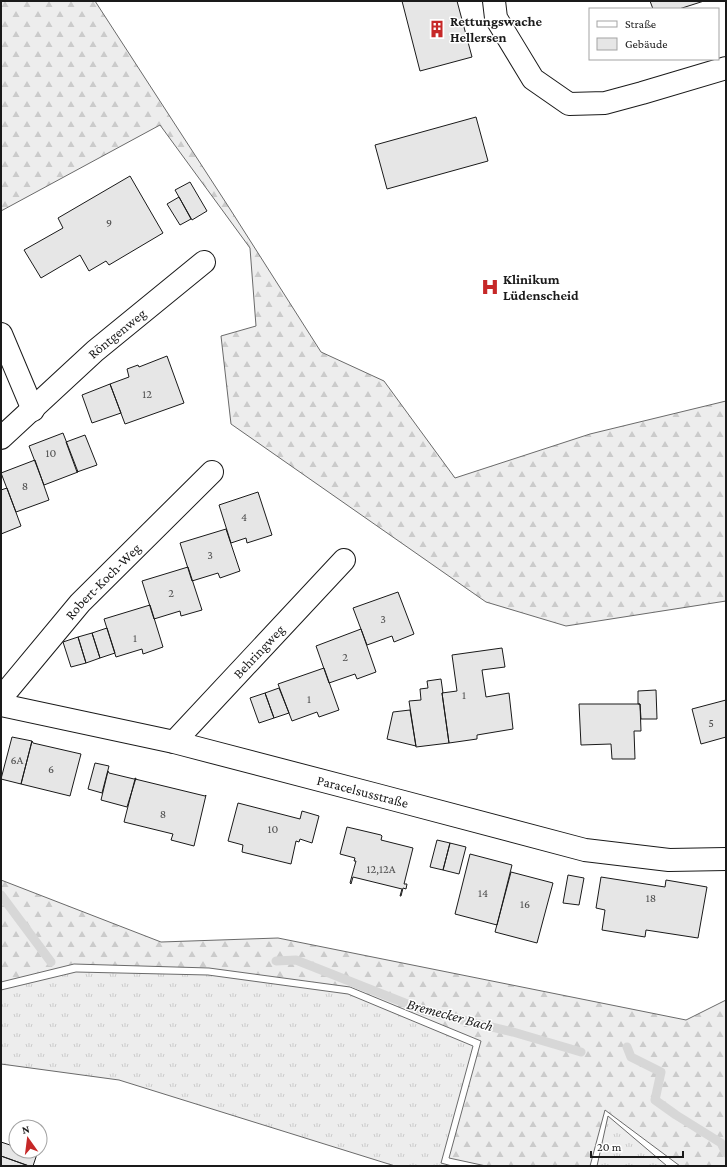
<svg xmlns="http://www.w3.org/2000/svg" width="727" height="1167" viewBox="0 0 727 1167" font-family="'Crimson Pro',serif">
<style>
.grass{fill:url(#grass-tufts);stroke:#6a6a6a}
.forest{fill:url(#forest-firs);stroke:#6a6a6a}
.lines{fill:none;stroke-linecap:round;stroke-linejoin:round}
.stream{stroke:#d7d7d7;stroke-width:9}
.building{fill:#e6e6e6;stroke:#1a1a1a}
.minor-casing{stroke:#1a1a1a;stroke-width:24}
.minor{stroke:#fff;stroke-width:22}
.labels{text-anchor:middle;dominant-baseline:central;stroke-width:3;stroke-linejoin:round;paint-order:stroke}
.number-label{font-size:12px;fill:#4d4d4d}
.poi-label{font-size:14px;font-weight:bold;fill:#1a1a1a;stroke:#fff;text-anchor:start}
.street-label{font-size:14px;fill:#1a1a1a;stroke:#fff}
.water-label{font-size:15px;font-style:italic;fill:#1a1a1a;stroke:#fff}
</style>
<defs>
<pattern id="grass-tufts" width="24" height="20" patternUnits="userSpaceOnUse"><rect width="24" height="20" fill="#ededed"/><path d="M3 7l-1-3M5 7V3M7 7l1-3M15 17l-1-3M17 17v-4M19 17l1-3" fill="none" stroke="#cbcbcb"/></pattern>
<pattern id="forest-firs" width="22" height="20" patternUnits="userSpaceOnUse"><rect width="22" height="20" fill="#ededed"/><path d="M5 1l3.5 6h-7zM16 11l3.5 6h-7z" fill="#cbcbcb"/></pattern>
</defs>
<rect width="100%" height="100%" fill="#fff"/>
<path class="grass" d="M 76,972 L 208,975 L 348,994 L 473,1046 L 441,1163 L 452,1166 L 395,1166 L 119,1080 L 1,1064 L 1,990 Z
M 608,1116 L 667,1166 L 597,1166 Z"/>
<path class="forest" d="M 1,1 L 95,1 L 230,209 L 321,352 L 384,381 L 455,478 L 590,434 L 726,401 L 726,601 L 566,626 L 486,602 L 231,424 L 221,336 L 256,326 L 250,248 L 160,125 L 1,211 Z
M 1,880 L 161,942 L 278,938 L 686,1020 L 726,1000 L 726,1166 L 680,1166 L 605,1110 L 590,1166 L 486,1166 L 449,1158 L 481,1041 L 350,987 L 209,968 L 74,964 L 1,982 Z"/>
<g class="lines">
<path class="stream" d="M 1,895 L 51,962
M 276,961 L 296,960 L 425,1011 L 513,1032 L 581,1052
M 627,1047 L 631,1057 L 661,1072 L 655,1100 L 676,1115 L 721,1143 L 726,1153"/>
</g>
<path class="building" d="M 402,1 L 457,1 L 472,57 L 420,71 Z
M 650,1 L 704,1 L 679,9 L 653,9 Z
M 476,117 L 488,161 L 387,189 L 375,145 Z
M 130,176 L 163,233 L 109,265 L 106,261 L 89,271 L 80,255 L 41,278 L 24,250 L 63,228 L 58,218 Z
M 190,182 L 207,211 L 192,220 L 175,190 Z
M 179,197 L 191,219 L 180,225 L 167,204 Z
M 167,356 L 184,403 L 125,424 L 110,384 L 129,377 L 127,369 L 138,365 L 139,367 Z
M 110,384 L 121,413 L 92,423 L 82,395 Z
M 63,433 L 78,472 L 44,485 L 29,446 Z
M 85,435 L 97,465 L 77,472 L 66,442 Z
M 35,460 L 49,500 L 16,512 L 1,473 Z
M 7,488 L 21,526 L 1,534 L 1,490 Z
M 258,492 L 272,535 L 247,543 L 246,538 L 231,543 L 219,505 Z
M 226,529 L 240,571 L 220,578 L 218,573 L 192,581 L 180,543 Z
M 188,567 L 202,610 L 181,616 L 180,611 L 154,619 L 142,581 Z
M 398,592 L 414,634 L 394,642 L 392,636 L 367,645 L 353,608 Z
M 150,605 L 163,647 L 143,654 L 142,649 L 116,657 L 104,619 Z
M 107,628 L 115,653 L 100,658 L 92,633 Z
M 361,629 L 376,672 L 357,679 L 355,674 L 329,683 L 316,646 Z
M 92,633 L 100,658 L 86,663 L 78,637 Z
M 78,637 L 86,663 L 71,667 L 63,642 Z
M 502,648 L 505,667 L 482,670 L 486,697 L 509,693 L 513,729 L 477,735 L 477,739 L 449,743 L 442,693 L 457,691 L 452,655 Z
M 324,668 L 339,710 L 319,717 L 317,712 L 292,721 L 278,684 Z
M 441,679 L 443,693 L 442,693 L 449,743 L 416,747 L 409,701 L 421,700 L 420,689 L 428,688 L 427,681 Z
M 279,688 L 289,713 L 274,718 L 265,693 Z
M 656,690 L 657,719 L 641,719 L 640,704 L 638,704 L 638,691 Z
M 265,693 L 274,718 L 259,723 L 250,698 Z
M 726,700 L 726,737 L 701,744 L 692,709 Z
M 579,704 L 640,704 L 641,731 L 634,731 L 635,759 L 612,759 L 611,744 L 581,745 Z
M 410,710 L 416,746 L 387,739 L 393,712 Z
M 12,737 L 32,741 L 21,784 L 1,779 Z
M 32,741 L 33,743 L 81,754 L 70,796 L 21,784 Z
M 95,763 L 109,766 L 102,793 L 88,789 Z
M 108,771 L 109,773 L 134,779 L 136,778 L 127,807 L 101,800 Z
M 135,779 L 205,796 L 206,795 L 194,846 L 171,840 L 173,834 L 124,822 Z
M 238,803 L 300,819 L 302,811 L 319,816 L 312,843 L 300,839 L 299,842 L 296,841 L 291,864 L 242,852 L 243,845 L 228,841 Z
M 347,827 L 381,835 L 382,836 L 381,840 L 413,848 L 404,884 L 407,884 L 406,889 L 403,888 L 401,896 L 400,896 L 402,889 L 353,877 L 351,884 L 350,883 L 356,861 L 354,861 L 355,858 L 340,854 Z
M 437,840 L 450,843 L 443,870 L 430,867 Z
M 450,843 L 466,847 L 459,874 L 443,870 Z
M 470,854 L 512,865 L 497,925 L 455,914 Z
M 511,872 L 553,883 L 537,943 L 495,932 Z
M 568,875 L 584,878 L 579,905 L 563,903 Z
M 601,877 L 665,887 L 666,880 L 707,887 L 698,938 L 646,930 L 645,937 L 602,930 L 605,910 L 596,908 Z
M 1,1142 L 16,1147 L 16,1151 L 27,1151 L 37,1154 L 33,1166 L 29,1166 L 1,1156 Z
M 1,1156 L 29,1166 L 1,1166 Z"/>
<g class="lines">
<g class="minor-casing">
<g id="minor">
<path d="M 494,1 L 496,18 L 533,79 L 569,104 L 605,103 L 642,93 L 726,68"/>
<path d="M 1,334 L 33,410"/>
<path id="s1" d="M 1,438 L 95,351 L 204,262"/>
<path id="s2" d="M 1,698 L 80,603 L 212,472"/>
<path id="s3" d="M 1,705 L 174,742 L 377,795 L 585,850 L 669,860 L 726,859"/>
<path id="s4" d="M 174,742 L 344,560"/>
</g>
</g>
<use href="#minor" class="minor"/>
</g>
<defs>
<g id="building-bare" transform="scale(1.38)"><path d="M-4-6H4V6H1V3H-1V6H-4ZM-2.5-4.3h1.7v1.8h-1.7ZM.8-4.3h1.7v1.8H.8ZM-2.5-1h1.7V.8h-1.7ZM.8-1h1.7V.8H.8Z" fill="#c62828" stroke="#fff" stroke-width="2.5" paint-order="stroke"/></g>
<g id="hospital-bare" transform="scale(1.38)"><path d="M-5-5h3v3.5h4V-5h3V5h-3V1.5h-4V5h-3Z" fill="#c62828" stroke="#fff" stroke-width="2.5" paint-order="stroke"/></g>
</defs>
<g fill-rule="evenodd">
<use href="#building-bare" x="437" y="29"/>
<use href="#hospital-bare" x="490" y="287"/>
</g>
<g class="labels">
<g class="number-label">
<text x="109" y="223">9</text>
<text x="147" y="394">12</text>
<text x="51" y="453">10</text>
<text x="25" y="486">8</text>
<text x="244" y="517">4</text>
<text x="210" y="555">3</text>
<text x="171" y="593">2</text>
<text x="383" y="619">3</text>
<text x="135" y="638">1</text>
<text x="345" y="657">2</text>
<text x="464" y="695">1</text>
<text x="309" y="699">1</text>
<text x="711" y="723">5</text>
<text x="17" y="760">6A</text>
<text x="51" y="769">6</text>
<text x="163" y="814">8</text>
<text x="273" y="829">10</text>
<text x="381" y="869">12,12A</text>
<text x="483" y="893">14</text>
<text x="651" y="898">18</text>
<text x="525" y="904">16</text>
</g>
<g class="poi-label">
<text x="450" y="21">Rettungswache<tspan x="450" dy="16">Hellersen</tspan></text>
<text x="503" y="279">Klinikum<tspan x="503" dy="16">Lüdenscheid</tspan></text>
</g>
<g class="street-label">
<text stroke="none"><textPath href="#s1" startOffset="156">Röntgenweg</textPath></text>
<text stroke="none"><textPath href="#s2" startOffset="155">Robert-Koch-Weg</textPath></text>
<text stroke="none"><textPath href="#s4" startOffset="124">Behringweg</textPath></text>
<text stroke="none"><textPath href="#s3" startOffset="372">Paracelsusstraße</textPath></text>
</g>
<g class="water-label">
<text transform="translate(450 1015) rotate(15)">Bremecker Bach</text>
</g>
</g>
<rect width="727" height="1167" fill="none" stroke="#1a1a1a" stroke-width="4"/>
<rect x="589" y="8" width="130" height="52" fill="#ffffff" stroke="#a3a3a3"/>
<rect x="597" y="21" width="20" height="6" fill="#ffffff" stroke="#a3a3a3"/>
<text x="625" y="28" font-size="12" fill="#1a1a1a">Straße</text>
<rect x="597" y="38" width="20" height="12" fill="#e6e6e6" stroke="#a3a3a3"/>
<text x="625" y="48" font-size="12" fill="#1a1a1a">Gebäude</text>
<g transform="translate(28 1139) rotate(346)"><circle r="19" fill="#ffffff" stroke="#a3a3a3"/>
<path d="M0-3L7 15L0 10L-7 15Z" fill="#c62828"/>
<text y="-6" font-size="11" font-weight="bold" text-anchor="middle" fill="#1a1a1a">N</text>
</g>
<path d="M591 1151v6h92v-6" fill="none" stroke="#1a1a1a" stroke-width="2"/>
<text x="597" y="1151" font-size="12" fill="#1a1a1a" stroke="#ffffff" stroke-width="3" paint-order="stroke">20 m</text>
</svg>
